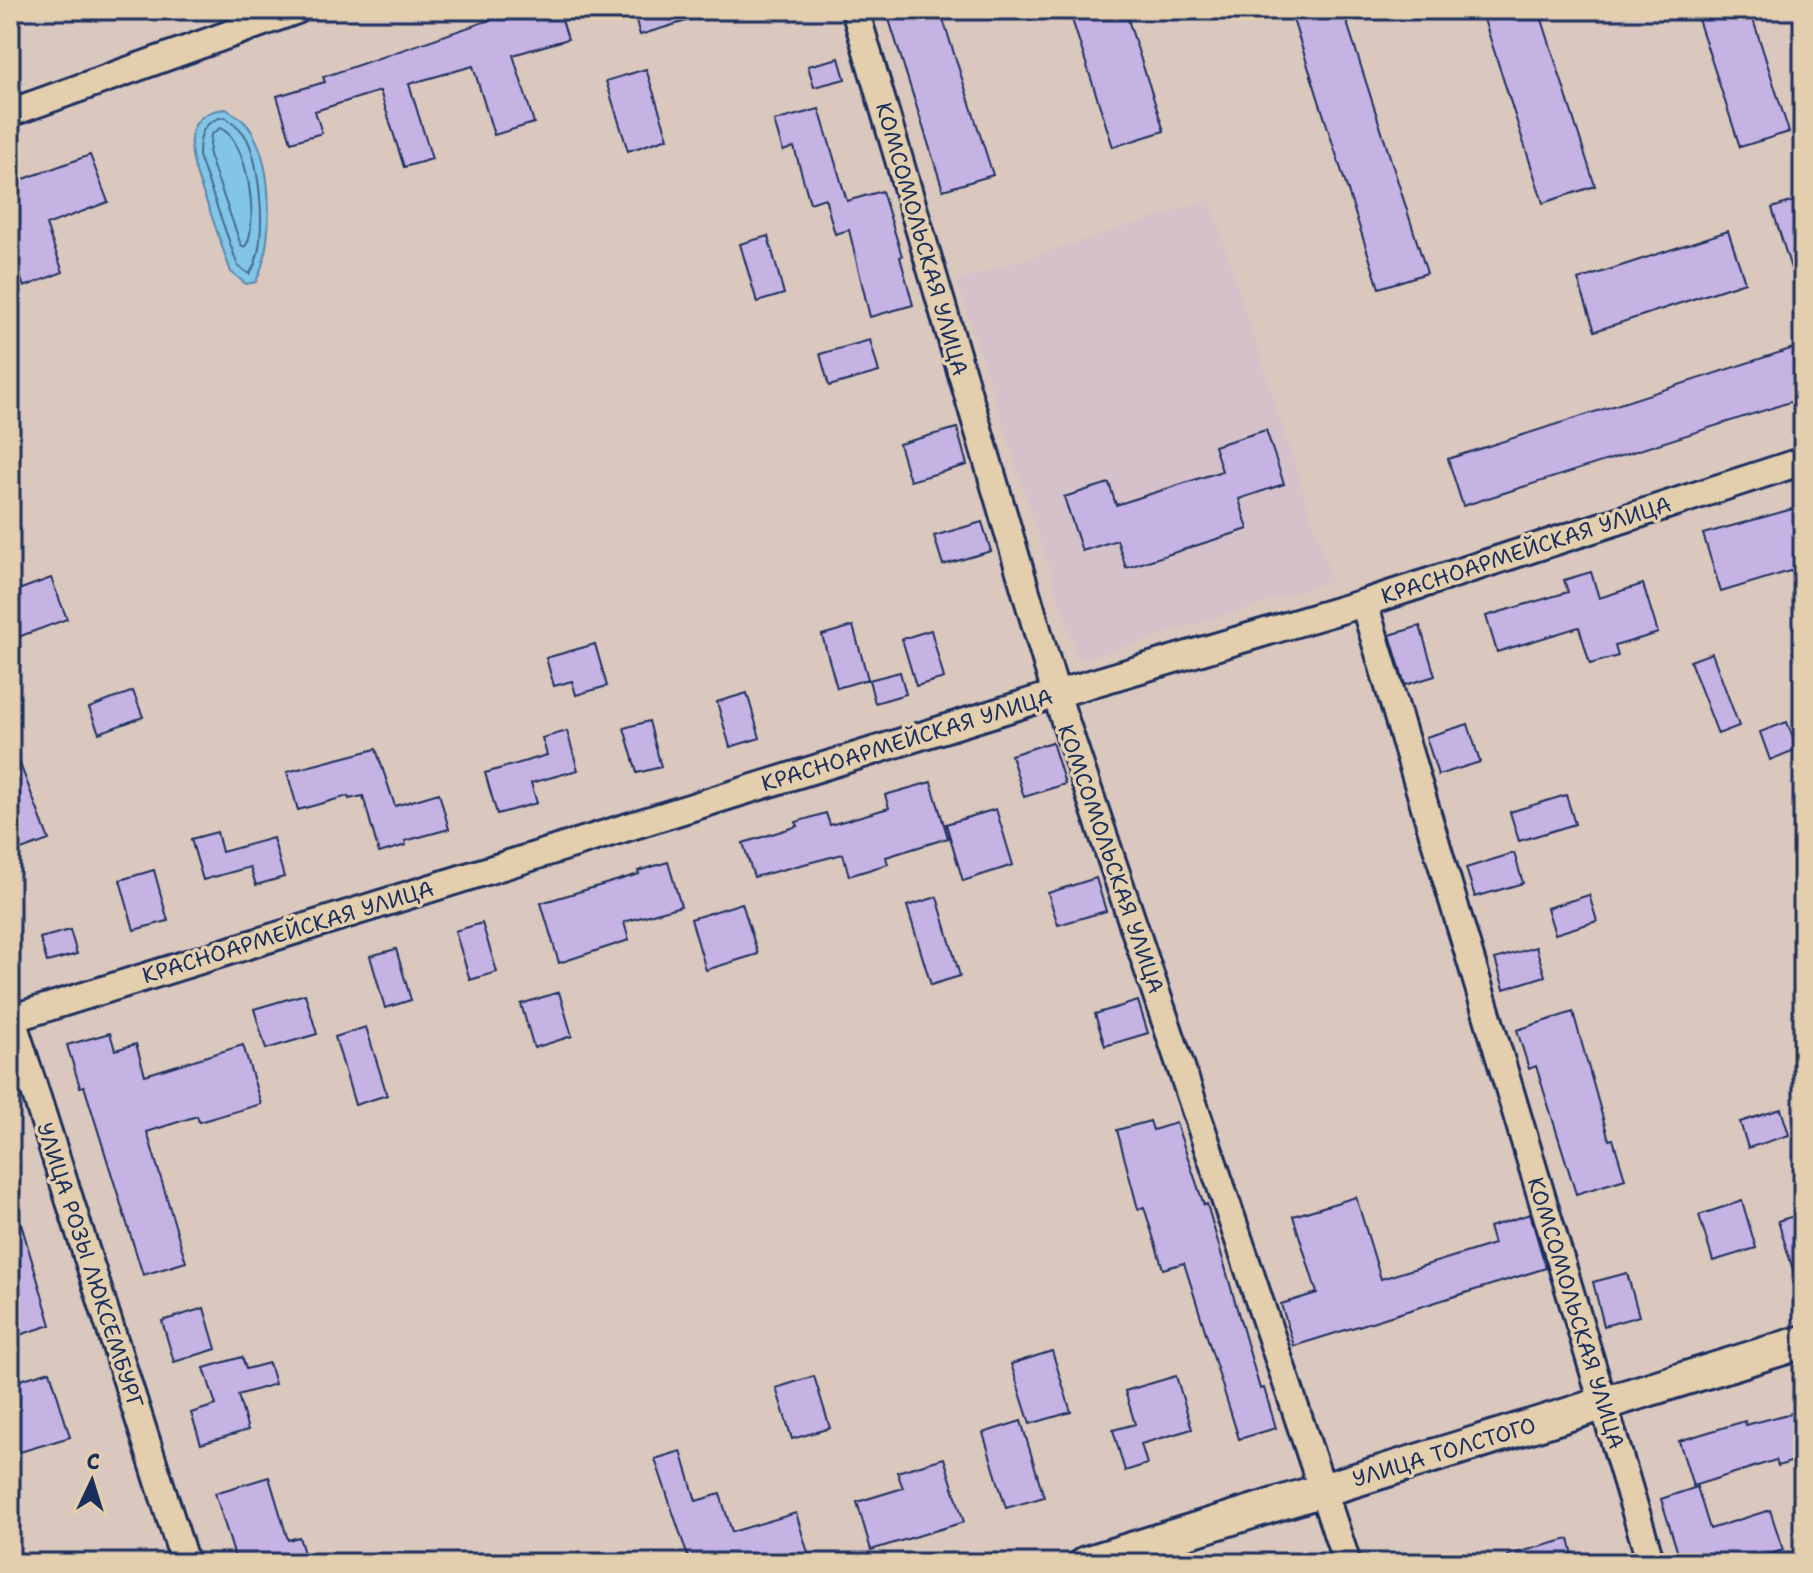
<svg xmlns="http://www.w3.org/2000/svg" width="1813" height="1573" viewBox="0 0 1813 1573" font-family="'Shantell Sans',sans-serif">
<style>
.built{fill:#d4c1c9}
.water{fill:#83c5e4;stroke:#5989ae;stroke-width:2}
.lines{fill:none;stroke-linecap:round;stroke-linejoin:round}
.shore{stroke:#456b94;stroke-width:2}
.building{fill:#c5b3e4;stroke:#1b2f5e;stroke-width:2}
.minor-casing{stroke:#1b2f5e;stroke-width:32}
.tertiary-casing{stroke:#1b2f5e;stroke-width:38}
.minor{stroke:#e3cfad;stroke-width:26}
.tertiary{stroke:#e3cfad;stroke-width:32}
.labels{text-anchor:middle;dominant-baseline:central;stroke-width:7;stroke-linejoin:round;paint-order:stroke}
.street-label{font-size:22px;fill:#1b2f5e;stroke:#e3cfad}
</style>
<rect width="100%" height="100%" fill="#dac7be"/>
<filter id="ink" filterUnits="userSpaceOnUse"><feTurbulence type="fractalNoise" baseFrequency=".0125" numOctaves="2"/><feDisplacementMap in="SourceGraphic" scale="16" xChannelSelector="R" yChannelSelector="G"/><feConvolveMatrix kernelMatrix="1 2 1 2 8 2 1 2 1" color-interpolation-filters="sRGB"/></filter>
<g filter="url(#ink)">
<path class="built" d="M 1210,200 L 1332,581 L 1079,661 L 957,281 Z"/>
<path class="water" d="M 226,109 C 238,116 247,122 253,134 C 274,171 273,245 256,282 L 246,284 L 231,272 C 223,250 216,228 208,206 C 196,174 169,113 226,109 Z"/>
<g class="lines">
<path class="shore" d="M 225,117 C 234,123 242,129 247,139 C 261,166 269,251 249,274 L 238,266 L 199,156 C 199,136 202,120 225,117 Z
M 220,128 C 248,138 260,227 245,247 L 241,245 L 209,155 L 211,135 Z"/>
</g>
<path class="building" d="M 519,10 L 559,10 L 568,39 L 513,55 L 534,123 L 494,135 L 473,66 L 409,84 L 432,159 L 404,167 L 380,91 L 315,111 L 322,133 L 291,142 L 277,96 L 325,82 L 323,77 Z
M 633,10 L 705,10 L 706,15 L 640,35 Z
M 886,10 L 940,10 L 993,175 L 943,190 Z
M 1069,10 L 1125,10 L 1164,131 L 1113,147 Z
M 1290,10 L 1343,10 L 1427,273 L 1379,288 Z
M 1481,10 L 1539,10 L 1595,186 L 1543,203 Z
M 1695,10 L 1750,10 L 1789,132 L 1740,147 Z
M 839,58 L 845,79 L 814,87 L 808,66 Z
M 646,69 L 668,138 L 628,151 L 606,81 Z
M 819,109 L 847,201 L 882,191 L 902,256 L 900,257 L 913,305 L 870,317 L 849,230 L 835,234 L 825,198 L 810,203 L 794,147 L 783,151 L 774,121 Z
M 90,155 L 108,202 L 46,225 L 63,272 L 24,287 L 10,248 L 10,184 Z
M 1803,198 L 1803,290 L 1798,291 L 1772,208 Z
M 1728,231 L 1745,282 L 1595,331 L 1578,280 Z
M 768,236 L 784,294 L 757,302 L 740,244 Z
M 870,340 L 879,372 L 829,386 L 820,354 Z
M 1803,345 L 1803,398 L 1463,506 L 1448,459 Z
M 957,428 L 967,465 L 910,481 L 899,444 Z
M 1266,430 L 1284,484 L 1239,499 L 1248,529 L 1126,568 L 1117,540 L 1082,551 L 1064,497 L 1109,483 L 1116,505 L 1222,471 L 1214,446 Z
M 1796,508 L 1803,531 L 1803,567 L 1721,592 L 1703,534 Z
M 982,522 L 991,551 L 943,565 L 934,536 Z
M 1591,572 L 1599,598 L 1643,584 L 1658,633 L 1615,646 L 1618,656 L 1590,664 L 1579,627 L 1497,652 L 1486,616 L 1568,592 L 1564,580 Z
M 51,578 L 67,619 L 10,640 L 10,593 Z
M 853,626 L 868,679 L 837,688 L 822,635 Z
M 1420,626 L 1435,676 L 1405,685 L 1390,635 Z
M 931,630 L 944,678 L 916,686 L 902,639 Z
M 595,644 L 607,686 L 576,695 L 572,681 L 554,686 L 546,658 Z
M 1712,653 L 1739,726 L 1718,734 L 1690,661 Z
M 900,672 L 906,694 L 875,703 L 869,680 Z
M 133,691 L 143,717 L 99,733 L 89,708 Z
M 747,693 L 760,738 L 730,747 L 717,702 Z
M 649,721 L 661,767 L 637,773 L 624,728 Z
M 1787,722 L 1797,749 L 1770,760 L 1760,732 Z
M 1468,724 L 1480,762 L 1438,775 L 1426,737 Z
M 567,731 L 578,770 L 531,783 L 537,803 L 497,814 L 485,773 L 547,755 L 542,738 Z
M 1052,742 L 1065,784 L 1024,797 L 1011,755 Z
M 12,743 L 49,840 L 10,854 L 10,744 Z
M 376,749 L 395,806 L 439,793 L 449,829 L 405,841 L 406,845 L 379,853 L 363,796 L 349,799 L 348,796 L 298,810 L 287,772 Z
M 931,782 L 948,838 L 886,857 L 888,864 L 849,876 L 843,854 L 754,877 L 743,843 L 798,826 L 796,822 L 826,813 L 830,825 L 889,808 L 885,795 Z
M 1566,795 L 1575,824 L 1519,841 L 1510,812 Z
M 996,809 L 1013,865 L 963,881 L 946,824 Z
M 217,832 L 222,852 L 273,838 L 284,877 L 256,885 L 250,867 L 203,880 L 191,839 Z
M 1514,853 L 1523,883 L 1475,897 L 1466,868 Z
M 668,862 L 681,906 L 624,922 L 629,940 L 559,963 L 541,903 L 639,874 L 638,871 Z
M 154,870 L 168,921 L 134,930 L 120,880 Z
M 1096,878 L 1106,911 L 1058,925 L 1048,893 Z
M 1589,895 L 1597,921 L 1555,934 L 1547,908 Z
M 937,897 L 960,976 L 931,985 L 907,906 Z
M 742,903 L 758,954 L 706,970 L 691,919 Z
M 482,923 L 497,972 L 470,980 L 455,931 Z
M 70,930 L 77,954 L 47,962 L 40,938 Z
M 1536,947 L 1545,976 L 1504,989 L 1495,959 Z
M 396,949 L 411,1000 L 385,1008 L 370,956 Z
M 559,992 L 572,1036 L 534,1048 L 521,1004 Z
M 305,994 L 317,1034 L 266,1049 L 254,1009 Z
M 1138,1001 L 1148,1033 L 1105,1046 L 1095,1014 Z
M 1573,1012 L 1609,1140 L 1613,1139 L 1625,1179 L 1576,1194 L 1536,1066 L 1529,1069 L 1517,1030 Z
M 366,1027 L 387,1095 L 355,1105 L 335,1037 Z
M 110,1033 L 115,1050 L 136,1044 L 145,1075 L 243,1045 L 261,1104 L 199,1122 L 197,1116 L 147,1132 L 186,1262 L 143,1275 L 84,1086 L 80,1087 L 67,1045 Z
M 1781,1109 L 1789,1135 L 1748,1148 L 1740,1122 Z
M 1150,1121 L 1153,1130 L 1176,1123 L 1204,1205 L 1207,1204 L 1260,1389 L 1264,1388 L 1276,1428 L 1239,1439 L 1184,1263 L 1163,1269 L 1144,1207 L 1138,1209 L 1117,1130 Z
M 1356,1197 L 1381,1279 L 1494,1244 L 1489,1227 L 1530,1214 L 1546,1268 L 1294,1346 L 1281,1304 L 1317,1293 L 1293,1216 Z
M 1742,1201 L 1756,1248 L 1713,1261 L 1699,1215 Z
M 10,1207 L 16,1207 L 51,1325 L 10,1338 Z
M 1803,1213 L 1803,1285 L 1798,1286 L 1778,1221 Z
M 1627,1273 L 1639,1316 L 1604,1326 L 1593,1282 Z
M 204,1308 L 216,1349 L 174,1362 L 162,1321 Z
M 1052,1351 L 1071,1412 L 1030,1424 L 1011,1364 Z
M 242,1357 L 246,1369 L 269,1363 L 275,1384 L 238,1395 L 248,1430 L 201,1444 L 191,1413 L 216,1405 L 204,1368 Z
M 50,1371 L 70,1437 L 10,1455 L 10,1383 Z
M 814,1376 L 830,1428 L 792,1439 L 776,1388 Z
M 1176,1376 L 1192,1429 L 1141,1444 L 1147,1464 L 1125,1471 L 1113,1430 L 1135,1424 L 1125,1391 Z
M 1803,1410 L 1803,1458 L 1778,1466 L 1776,1460 L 1693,1486 L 1679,1441 L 1745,1421 L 1746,1425 Z
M 1021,1421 L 1044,1497 L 1006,1508 L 983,1433 Z
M 681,1451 L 696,1501 L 720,1494 L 732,1532 L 796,1513 L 811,1563 L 690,1563 L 655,1459 Z
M 944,1458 L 964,1522 L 871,1550 L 857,1502 L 903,1488 L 897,1472 Z
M 269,1477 L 288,1540 L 299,1537 L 307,1563 L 233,1563 L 235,1557 L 215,1493 Z
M 1697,1487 L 1710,1529 L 1770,1510 L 1783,1550 L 1741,1563 L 1681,1563 L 1661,1499 Z
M 1569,1539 L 1575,1563 L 1509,1563 L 1508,1555 Z"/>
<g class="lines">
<g class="minor-casing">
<path id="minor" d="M 855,10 L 1056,694 L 1347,1563
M 10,113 L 297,10
M 1364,603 L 1651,1563
M 10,1013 L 185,1563
M 10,1019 L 1056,694 L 1364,603 L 1803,461"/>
</g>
<g class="tertiary-casing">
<path id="tertiary" d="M 1086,1563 L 1803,1342"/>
</g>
<use href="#minor" class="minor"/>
<use href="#tertiary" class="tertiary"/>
</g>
</g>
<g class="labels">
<g class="street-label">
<text transform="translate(922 239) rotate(74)">КОМСОМОЛЬСКАЯ УЛИЦА</text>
<text transform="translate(1526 550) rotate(-18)">КРАСНОАРМЕЙСКАЯ УЛИЦА</text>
<text transform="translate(907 740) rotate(-17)">КРАСНОАРМЕЙСКАЯ УЛИЦА</text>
<text transform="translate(1111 859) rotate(71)">КОМСОМОЛЬСКАЯ УЛИЦА</text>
<text transform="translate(288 932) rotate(-17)">КРАСНОАРМЕЙСКАЯ УЛИЦА</text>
<text transform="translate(90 1265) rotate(72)">УЛИЦА РОЗЫ ЛЮКСЕМБУРГ</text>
<text transform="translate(1576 1313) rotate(73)">КОМСОМОЛЬСКАЯ УЛИЦА</text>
<text transform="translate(1444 1452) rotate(-17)">УЛИЦА ТОЛСТОГО</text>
</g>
</g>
<rect width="1813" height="1573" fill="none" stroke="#e3cfad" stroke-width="40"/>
<rect x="20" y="20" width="1773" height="1533" fill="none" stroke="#1b2f5e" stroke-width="3" filter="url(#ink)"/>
<g transform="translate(92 1481) rotate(4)" stroke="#e3cfad" stroke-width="6" paint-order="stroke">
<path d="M0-6L14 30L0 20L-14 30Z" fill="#1b2f5e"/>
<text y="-12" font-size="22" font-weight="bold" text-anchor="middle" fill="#1b2f5e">С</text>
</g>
</svg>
